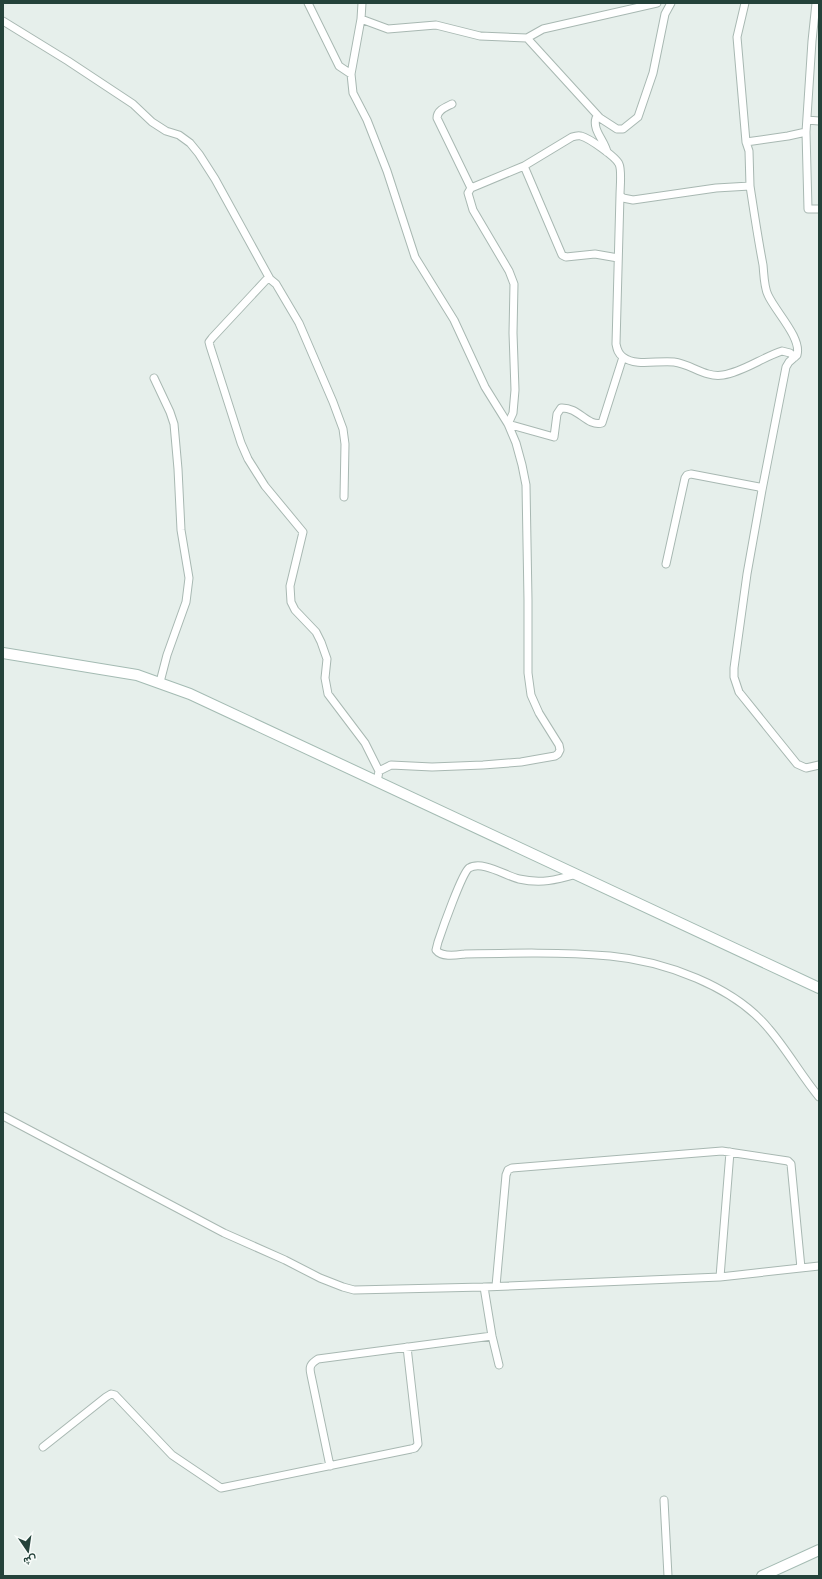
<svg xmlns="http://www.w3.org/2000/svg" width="822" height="1579" viewBox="0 0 822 1579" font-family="Poppins,Vazirmatn,sans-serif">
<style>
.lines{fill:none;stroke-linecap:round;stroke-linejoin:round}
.minor-casing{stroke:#a8b8b2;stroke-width:9}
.secondary-casing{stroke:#a4bbb3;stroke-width:12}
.minor{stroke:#fff;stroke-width:7}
.secondary{stroke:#fff;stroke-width:10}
</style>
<rect width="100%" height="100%" fill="#e6efeb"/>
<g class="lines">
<g class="minor-casing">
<path id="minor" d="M 308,3 L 339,66 L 351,74
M 362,3 L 361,19 L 351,74 L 353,93 L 367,120 L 387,171 L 415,257 L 454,320 L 485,387 L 508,424 L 516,443 L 522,465 L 526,485 L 528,600 L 528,673 L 531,695 L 539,713 L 559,745 L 560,750 L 558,754 L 555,756 L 521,762 L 483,765 L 432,767 L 391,765 L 379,771 L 377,782
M 745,3 L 737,37 L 746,142
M 816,3 L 812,41 L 806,132 L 808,209 L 819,209
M 361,19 L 388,29 L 436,25 L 480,36 L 527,38 L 543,29 L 657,3
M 3,21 L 68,61 L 133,104 L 152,122 L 166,131 L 179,135 L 190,143 L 199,154 L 215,179 L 270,279 L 276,284 L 299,323 L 333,402 L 343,429 L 345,444 L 344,497
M 527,38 L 600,118
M 452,104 C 446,107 437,110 437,118 L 471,188
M 807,120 L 819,121
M 607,152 C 605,141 592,130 596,118 L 600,118 L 617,129 L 623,129 L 638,117 L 653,73 L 665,14 L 671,3
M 524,166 L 562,255 L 566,257 L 595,254 L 618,258
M 750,186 C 754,212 758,239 763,265 C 764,275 764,287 768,295 C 775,311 802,338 797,355 L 789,362 L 786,367 L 762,490
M 620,195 L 616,344 C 617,349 618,354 623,357 C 636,367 658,360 674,362 C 691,364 705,378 723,375 C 743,372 763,357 782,351 L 790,353 L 795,357
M 270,279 L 266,280 L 212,338 L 209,342 L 210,346 L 241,443 L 248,459 L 265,486 L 303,532 L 290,586 L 291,602 L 295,610 L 316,632 L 321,642 L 327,659 L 325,678 L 328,694 L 365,743 L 379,771
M 623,357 L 602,423 C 587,427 579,407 561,408 L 557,414 L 554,437 L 508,424 L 513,413 L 515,390 L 513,333 L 514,284 L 509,271 L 473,210 L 468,193 L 471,188 L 524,166 L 572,137 C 575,136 578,135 581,136 C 589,138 616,157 619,164 C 622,170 620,188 620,195 L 623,198 L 633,200 L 716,188 L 750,186 L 749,151 L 746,142 L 788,136 L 806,132
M 154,378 L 170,412 L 174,424 L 178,469 L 181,530 L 189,578 L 186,602 L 167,655 L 160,682
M 666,564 L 685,478 L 687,475 L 691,474 L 759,487 L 762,490 L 747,574 L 734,668 L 734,677 L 739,692 L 797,764 L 806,768 L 819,765
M 577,874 C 556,880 541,884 519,879 C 506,876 482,860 469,868 C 462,873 442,930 438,942 L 436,950 C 442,958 457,955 465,954 C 513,953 562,952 610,956 C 664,961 734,986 769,1029 C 787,1050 801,1075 819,1097
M 3,1116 L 224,1233 L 285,1260 L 320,1278 L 343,1287 L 354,1290 L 484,1287 L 720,1277 L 819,1266
M 720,1277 L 730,1152
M 496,1286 L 506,1175 L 508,1170 L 512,1168 L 722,1151 L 788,1161 L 791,1164 L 801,1268
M 484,1287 L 492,1336 L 499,1365
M 43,1447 L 106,1397 L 111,1394 L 115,1395 L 172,1455 L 221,1488 L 411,1449 L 415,1448 L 418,1444 L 407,1347
M 330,1466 L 311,1375 C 309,1367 310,1364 318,1359 L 492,1336
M 664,1500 L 668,1576"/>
</g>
<g class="secondary-casing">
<path id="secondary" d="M 3,653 L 137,675 L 190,694 L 819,988
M 762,1576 L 819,1550"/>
</g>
<use href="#minor" class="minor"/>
<use href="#secondary" class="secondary"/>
</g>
<rect width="822" height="1579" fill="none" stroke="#24423a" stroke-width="8"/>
<g transform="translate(28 1551) rotate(167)" stroke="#f7fbf9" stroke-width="3" paint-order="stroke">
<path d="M0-3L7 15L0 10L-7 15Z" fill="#24423a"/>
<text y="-6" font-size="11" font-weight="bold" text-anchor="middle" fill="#24423a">ش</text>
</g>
</svg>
